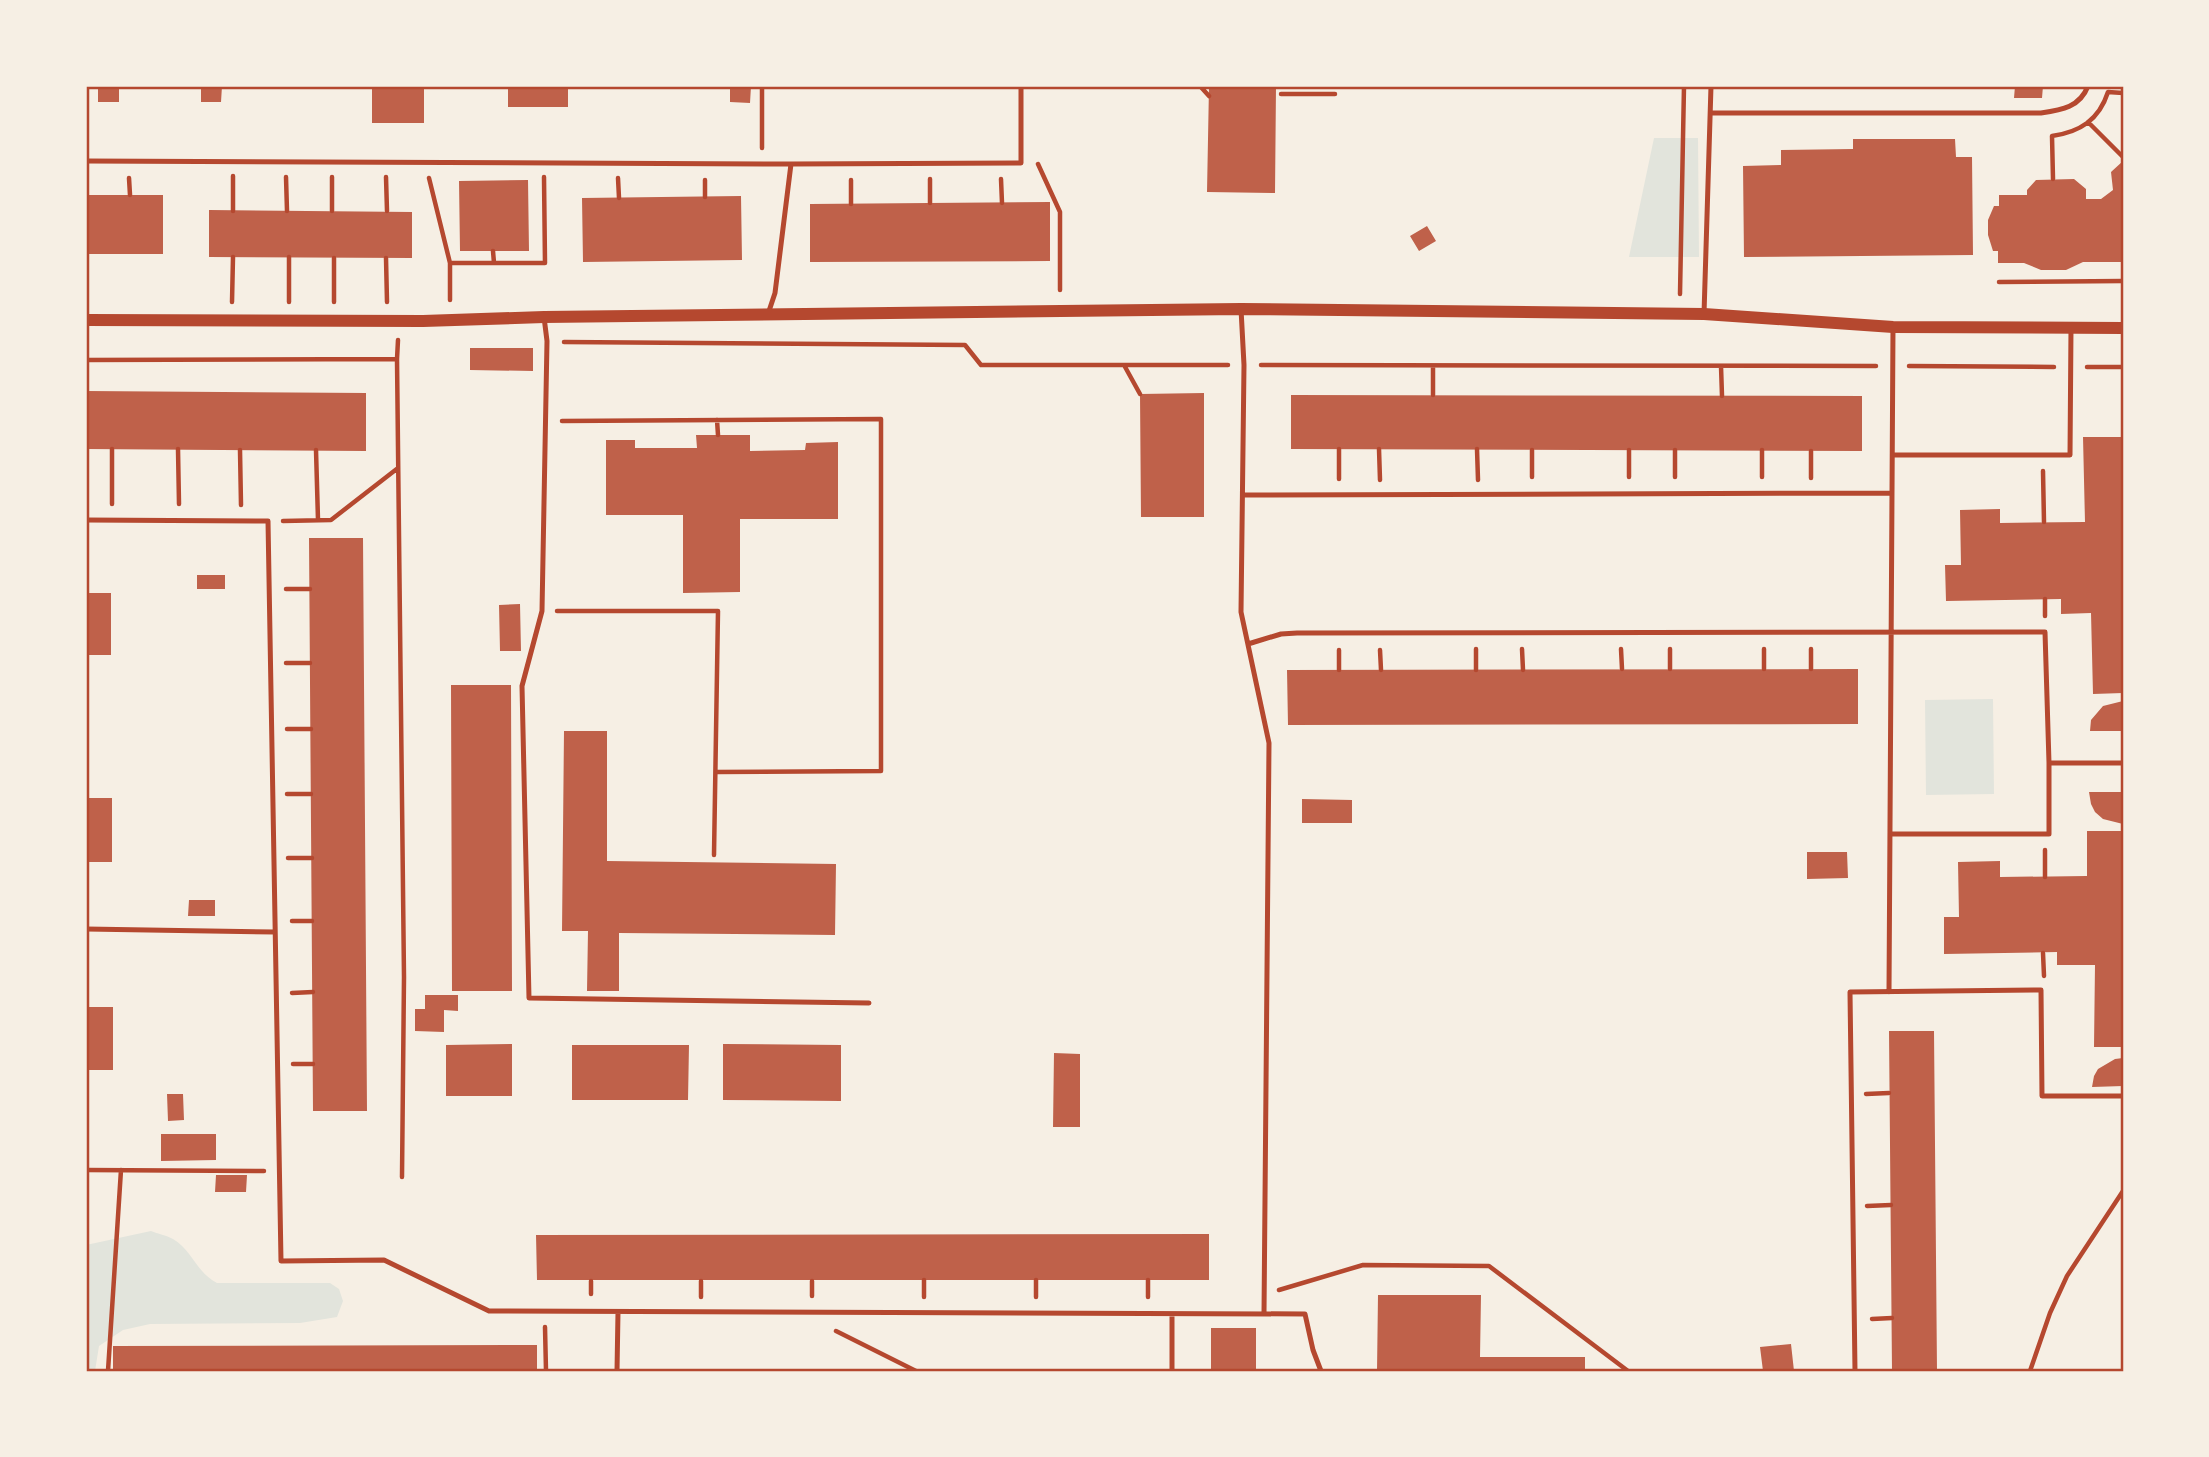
<svg xmlns="http://www.w3.org/2000/svg" width="2209" height="1457" viewBox="0 0 2209 1457" font-family="'Libre Baskerville',serif">
<style>
.green{fill:#e2e4dc}
.building{fill:#bf614a}
.lines{fill:none;stroke-linecap:round;stroke-linejoin:round}
.path{stroke:#b5482f;stroke-width:4.5}
.service{stroke:#b5482f;stroke-width:5}
.tertiary{stroke:#b5482f;stroke-width:12}
.neatline{fill:none;stroke:#b5482f;stroke-width:2.5}
</style>
<rect width="100%" height="100%" fill="#f6efe4"/>
<path class="green" d="M 1654,138 L 1698,138 L 1699,257 L 1629,257 Z
M 1993,699 L 1994,794 L 1926,795 L 1925,700 Z
M 151,1231 C 158,1234 166,1235 173,1239 C 192,1250 196,1272 217,1283 L 330,1283 L 339,1289 L 343,1301 L 337,1317 L 300,1323 L 150,1324 L 123,1330 L 99,1346 L 95,1371 L 86,1371 L 86,1245 Z"/>
<path class="building" d="M 98,86 L 119,86 L 119,102 L 98,102 Z
M 201,86 L 222,86 L 221,102 L 201,102 Z
M 372,86 L 424,86 L 424,123 L 372,123 Z
M 508,86 L 568,86 L 568,107 L 508,107 Z
M 730,86 L 751,86 L 750,103 L 730,102 Z
M 1209,86 L 1276,86 L 1275,193 L 1207,192 Z
M 2015,86 L 2043,86 L 2042,98 L 2014,98 Z
M 1853,139 L 1955,139 L 1956,157 L 1972,157 L 1973,255 L 1744,257 L 1743,166 L 1781,165 L 1781,150 L 1853,149 Z
M 2123,161 L 2123,262 L 2083,262 L 2066,270 L 2041,270 L 2024,263 L 1998,263 L 1998,251 L 1993,251 L 1988,235 L 1988,220 L 1994,206 L 1999,206 L 1999,195 L 2027,195 L 2027,190 L 2036,180 L 2074,179 L 2086,189 L 2086,199 L 2101,199 L 2113,190 L 2111,172 Z
M 528,180 L 529,251 L 460,251 L 459,181 Z
M 86,195 L 163,195 L 163,254 L 86,254 Z
M 741,196 L 742,260 L 583,262 L 582,198 Z
M 1050,202 L 1050,261 L 810,262 L 810,204 Z
M 209,210 L 412,212 L 412,258 L 209,257 Z
M 1427,226 L 1436,241 L 1419,251 L 1410,236 Z
M 470,348 L 533,348 L 533,371 L 470,370 Z
M 86,391 L 366,393 L 366,451 L 86,449 Z
M 1204,393 L 1204,517 L 1141,517 L 1140,394 Z
M 1291,395 L 1862,396 L 1862,451 L 1291,449 Z
M 696,435 L 750,435 L 750,451 L 805,450 L 806,443 L 838,442 L 838,519 L 740,519 L 740,592 L 683,593 L 683,515 L 606,515 L 606,440 L 635,440 L 635,448 L 697,448 Z
M 2083,437 L 2123,437 L 2123,693 L 2093,694 L 2091,613 L 2061,614 L 2061,599 L 1946,601 L 1945,565 L 1961,565 L 1960,510 L 2000,509 L 2000,523 L 2085,522 Z
M 309,538 L 363,538 L 367,1111 L 313,1111 Z
M 197,575 L 225,575 L 225,589 L 197,589 Z
M 86,593 L 111,593 L 111,655 L 86,655 Z
M 520,604 L 521,651 L 500,651 L 499,605 Z
M 1858,669 L 1858,724 L 1288,725 L 1287,670 Z
M 451,685 L 511,685 L 512,991 L 452,991 Z
M 2123,701 L 2123,731 L 2090,731 L 2091,720 L 2103,706 Z
M 564,731 L 607,731 L 607,861 L 836,864 L 835,935 L 619,933 L 619,991 L 587,991 L 588,931 L 562,931 Z
M 2089,792 L 2123,792 L 2123,824 L 2103,819 L 2095,812 L 2091,804 Z
M 86,798 L 112,798 L 112,862 L 86,862 Z
M 1302,799 L 1352,800 L 1352,823 L 1302,823 Z
M 2087,831 L 2123,831 L 2123,1047 L 2094,1047 L 2095,965 L 2057,965 L 2057,952 L 1944,954 L 1944,917 L 1959,917 L 1958,862 L 2000,861 L 2000,877 L 2087,876 Z
M 1807,852 L 1847,852 L 1848,878 L 1807,879 Z
M 189,900 L 215,900 L 215,916 L 188,916 Z
M 425,995 L 458,995 L 458,1011 L 444,1010 L 444,1032 L 415,1031 L 415,1009 L 425,1009 Z
M 86,1007 L 113,1007 L 113,1070 L 86,1070 Z
M 1889,1031 L 1934,1031 L 1937,1371 L 1892,1371 Z
M 512,1044 L 512,1096 L 446,1096 L 446,1045 Z
M 723,1044 L 841,1045 L 841,1101 L 723,1100 Z
M 572,1045 L 689,1045 L 688,1100 L 572,1100 Z
M 1054,1053 L 1080,1054 L 1080,1127 L 1053,1127 Z
M 2123,1058 L 2123,1086 L 2092,1087 L 2094,1076 L 2098,1069 L 2115,1059 Z
M 167,1094 L 183,1094 L 184,1120 L 168,1121 Z
M 161,1134 L 216,1134 L 216,1160 L 161,1161 Z
M 216,1175 L 247,1175 L 246,1192 L 215,1192 Z
M 1209,1234 L 1209,1280 L 537,1280 L 536,1235 Z
M 1378,1295 L 1481,1295 L 1480,1357 L 1585,1357 L 1585,1371 L 1377,1371 Z
M 1211,1328 L 1256,1328 L 1256,1371 L 1211,1371 Z
M 1791,1344 L 1794,1371 L 1763,1371 L 1760,1347 Z
M 537,1345 L 537,1371 L 113,1371 L 113,1346 Z"/>
<g class="lines">
<path class="path" d="M 1200,86 L 1209,96
M 1281,94 L 1335,94
M 2088,122 L 2123,157
M 762,148 L 762,86
M 1038,164 L 1060,212 L 1060,290
M 233,176 L 233,211
M 286,177 L 287,211
M 386,177 L 387,211
M 129,178 L 130,195
M 429,178 L 450,263 L 450,300
M 618,178 L 619,198
M 930,179 L 930,203
M 1001,179 L 1002,203
M 2053,179 L 2052,136 C 2080,132 2099,120 2108,92 L 2123,93
M 705,180 L 705,197
M 851,180 L 851,204
M 332,211 L 332,177
M 493,251 L 494,263
M 386,258 L 387,302
M 450,263 L 545,263 L 544,177
M 1999,282 L 2123,281
M 1680,294 L 1684,86
M 232,302 L 233,257
M 289,302 L 289,257
M 334,302 L 334,258
M 564,342 L 965,345 L 981,365 L 1228,365
M 397,359 L 398,340
M 86,360 L 397,359 L 404,977 L 402,1177
M 1124,365 L 1140,394
M 1261,365 L 1876,366
M 1433,366 L 1433,395
M 1721,366 L 1722,396
M 1909,366 L 2054,367
M 2087,367 L 2123,367
M 717,420 L 718,435
M 562,421 L 881,419 L 881,771 L 716,772
M 112,449 L 112,504
M 178,449 L 179,504
M 1379,449 L 1380,480
M 1477,449 L 1478,480
M 240,450 L 241,505
M 316,450 L 318,520
M 1629,450 L 1629,477
M 1675,450 L 1675,477
M 1762,450 L 1762,477
M 1811,451 L 1811,478
M 2043,471 L 2044,522
M 1532,477 L 1532,450
M 1339,479 L 1339,449
M 283,521 L 331,520 L 398,468
M 286,589 L 310,589
M 2045,599 L 2045,616
M 557,611 L 718,611 L 714,855
M 1476,649 L 1476,670
M 1522,649 L 1523,670
M 1621,649 L 1622,669
M 1670,649 L 1670,669
M 1764,649 L 1764,669
M 1811,649 L 1811,669
M 1339,650 L 1339,670
M 1380,650 L 1381,670
M 286,663 L 310,663
M 287,729 L 311,729
M 287,794 L 311,794
M 2045,850 L 2045,877
M 288,858 L 312,858
M 292,921 L 312,921
M 2043,953 L 2044,976
M 292,993 L 313,992
M 293,1064 L 313,1064
M 1866,1094 L 1889,1093
M 86,1170 L 264,1171
M 1867,1206 L 1891,1205
M 924,1280 L 924,1297
M 1036,1280 L 1036,1297
M 1148,1280 L 1148,1297
M 701,1281 L 701,1297
M 1279,1290 L 1363,1265 L 1489,1266 L 1628,1371
M 591,1294 L 591,1281
M 812,1296 L 812,1281
M 1872,1319 L 1892,1318
M 545,1327 L 546,1371
M 836,1331 L 916,1371
M 108,1371 L 121,1170
M 2030,1371 L 2050,1313 L 2067,1276 L 2123,1191"/>
<path class="service" d="M 1711,113 L 2041,113 C 2062,110 2080,107 2088,86
M 86,161 L 791,164 L 775,293 L 768,314
M 791,164 L 1021,163 L 1021,86
M 1241,309 L 1244,365 L 1241,612 L 1269,743 L 1264,1314
M 1704,314 L 1711,86
M 544,317 L 547,341 L 542,611 L 522,686 L 529,998 L 869,1003
M 1893,455 L 2070,455 L 2071,328
M 1243,495 L 1892,493
M 86,520 L 268,521 L 281,1261 L 384,1260 L 489,1311 L 1305,1314 L 1313,1350 L 1321,1371
M 1248,644 L 1281,634 L 1297,633 L 2045,632 L 2049,763 L 2123,763
M 1890,834 L 2049,834 L 2049,763
M 86,929 L 275,932
M 1889,992 L 1893,327
M 617,1371 L 618,1312
M 1172,1371 L 1172,1314
M 1855,1371 L 1850,992 L 2041,990 L 2042,1096 L 2123,1096"/>
<path class="tertiary" d="M 86,320 L 423,321 L 544,317 L 1241,309 L 1704,314 L 1893,327 L 2123,328"/>
</g>
<rect width="2209" height="1457" fill="none" stroke="#f6efe4" stroke-width="175"/>
<rect x="88" y="88" width="2034" height="1282" class="neatline"/>
</svg>
